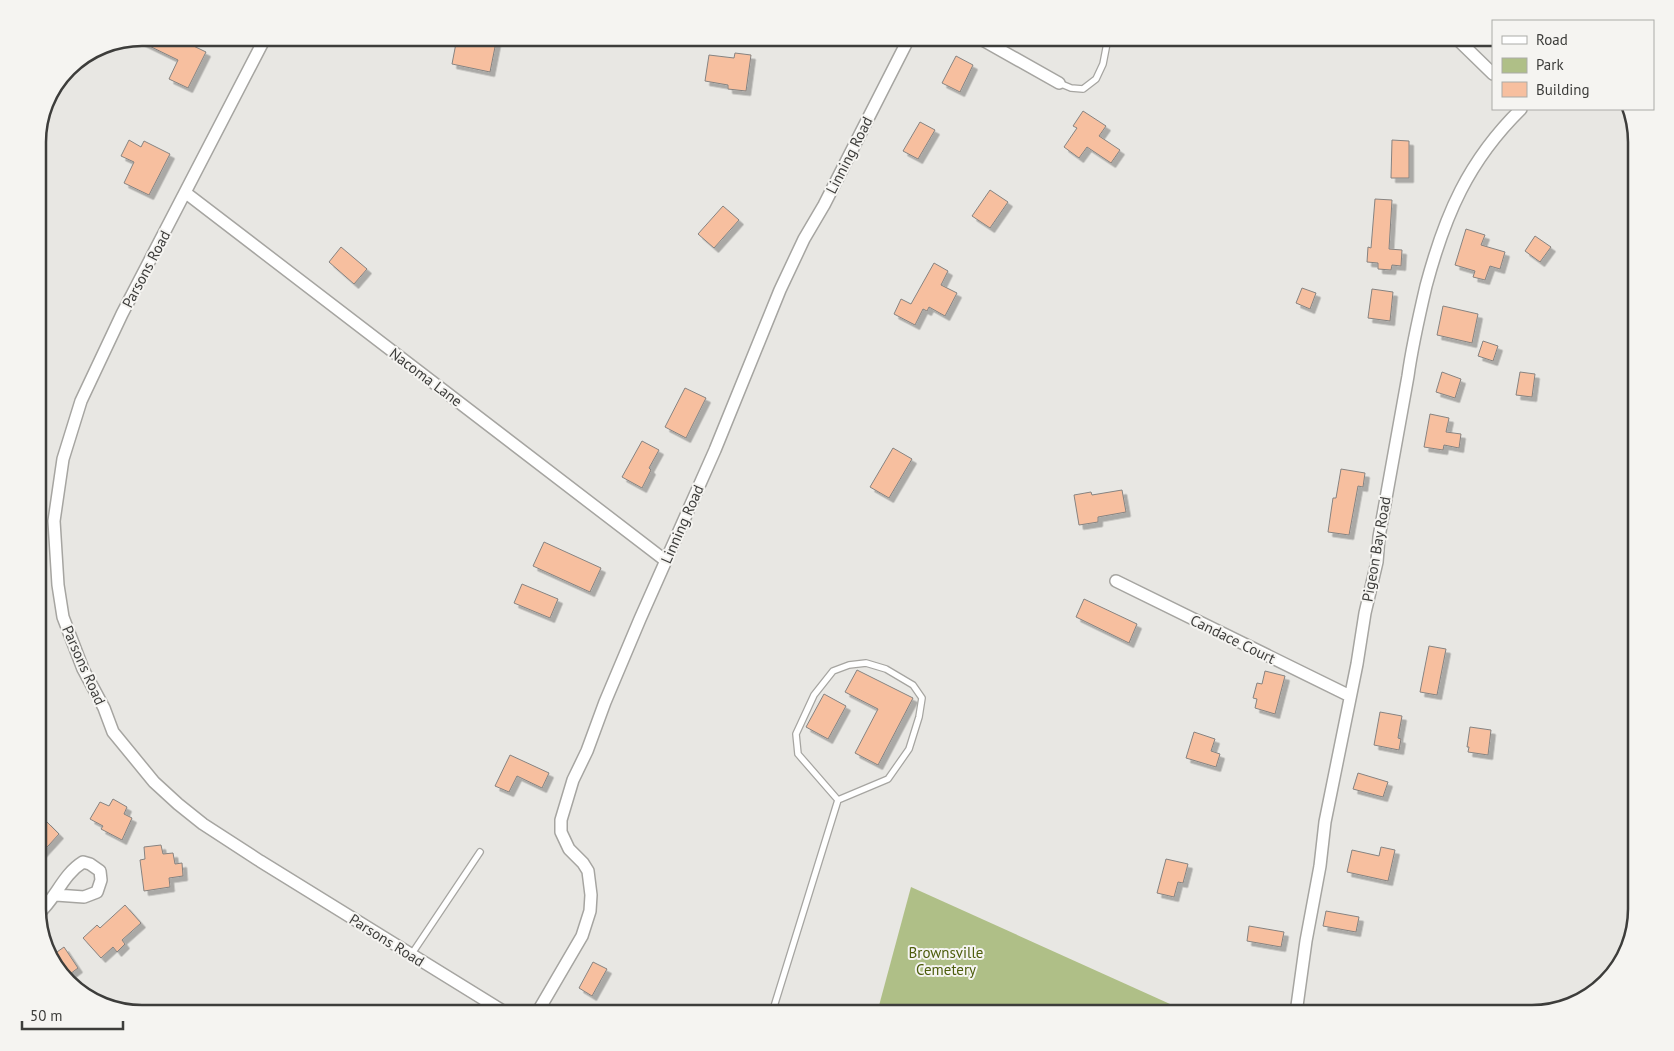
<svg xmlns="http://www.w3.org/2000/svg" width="1674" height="1051" viewBox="0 0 1674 1051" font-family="'PT Sans',sans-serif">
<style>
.green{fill:#afbf87}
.building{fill:#f7bf9f;stroke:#868381;filter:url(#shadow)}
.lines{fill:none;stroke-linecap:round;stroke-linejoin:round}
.service-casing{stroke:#a6a5a1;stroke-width:8}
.minor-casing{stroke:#a6a5a1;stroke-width:14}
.service{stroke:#fff;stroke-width:5.5}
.minor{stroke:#fff;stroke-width:11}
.labels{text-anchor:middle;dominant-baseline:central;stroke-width:4;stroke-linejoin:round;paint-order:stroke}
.street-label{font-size:15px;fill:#3d3d3b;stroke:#f5f4f1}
.park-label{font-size:15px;fill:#4d5d0d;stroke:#f5f4f1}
.rim{fill:none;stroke:#3d3d3b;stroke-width:2.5}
</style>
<defs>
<filter id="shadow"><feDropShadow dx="4.5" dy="4.5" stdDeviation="0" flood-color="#0004"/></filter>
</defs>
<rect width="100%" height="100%" fill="#e8e7e3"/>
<path class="green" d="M 911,887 L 1190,1013 L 877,1013 Z"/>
<path class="building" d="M 142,38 L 177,38 L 206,52 L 188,88 L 169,79 L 178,60 L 135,39 Z
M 457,38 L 474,38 L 496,42 L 490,72 L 452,64 Z
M 735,53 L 751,55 L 746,91 L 728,89 L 728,85 L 705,81 L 709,55 L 734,58 Z
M 956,56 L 973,65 L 960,92 L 942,83 Z
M 1083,111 L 1106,126 L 1099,136 L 1120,150 L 1111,163 L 1087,147 L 1079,158 L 1064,147 L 1077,128 L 1073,126 Z
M 920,122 L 935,130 L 918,159 L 903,151 Z
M 129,140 L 141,147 L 144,141 L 170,154 L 149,195 L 124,183 L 134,162 L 121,156 Z
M 1392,140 L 1409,141 L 1409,178 L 1391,178 Z
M 990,190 L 1008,202 L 990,228 L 972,216 Z
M 1375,199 L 1392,200 L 1389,249 L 1402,250 L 1401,266 L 1392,265 L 1391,270 L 1378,269 L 1378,263 L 1367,262 L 1368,247 L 1371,248 Z
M 723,206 L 739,220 L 714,248 L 698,234 Z
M 1466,229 L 1485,235 L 1481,245 L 1505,252 L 1500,269 L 1490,266 L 1485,280 L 1473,277 L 1475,271 L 1455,265 Z
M 1535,236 L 1551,247 L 1540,262 L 1525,251 Z
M 341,247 L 367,269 L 354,284 L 329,262 Z
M 934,263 L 948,271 L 941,285 L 957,293 L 945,316 L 929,307 L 927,311 L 923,309 L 915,325 L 894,314 L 901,299 L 911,304 Z
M 1302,288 L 1316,293 L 1310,309 L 1296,303 Z
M 1372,289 L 1393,292 L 1390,321 L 1368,318 Z
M 1443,306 L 1478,314 L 1472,343 L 1437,335 Z
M 1483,341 L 1498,346 L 1493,361 L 1478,356 Z
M 1442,372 L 1461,379 L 1455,398 L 1436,392 Z
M 1520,372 L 1535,374 L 1532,397 L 1516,395 Z
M 685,388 L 706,398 L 686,438 L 665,427 Z
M 1430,414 L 1449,418 L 1446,432 L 1461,434 L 1459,448 L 1444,445 L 1443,450 L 1424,447 Z
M 642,441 L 659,450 L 649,468 L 651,470 L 642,488 L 622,477 Z
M 893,448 L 912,459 L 889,498 L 870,487 Z
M 1341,469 L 1365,473 L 1363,487 L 1358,486 L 1349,535 L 1328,532 L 1333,498 L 1336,498 Z
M 1122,490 L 1126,512 L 1098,517 L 1098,522 L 1079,525 L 1074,495 L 1091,492 L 1092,495 Z
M 544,542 L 601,568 L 590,592 L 533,566 Z
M 522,584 L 558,599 L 550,618 L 514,603 Z
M 1084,599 L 1137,624 L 1129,643 L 1076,617 Z
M 1429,646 L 1446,649 L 1437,695 L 1420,692 Z
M 857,670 L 913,698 L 878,765 L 855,753 L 878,709 L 845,692 Z
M 1265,671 L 1285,676 L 1275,714 L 1255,708 L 1257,699 L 1253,698 L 1257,683 L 1262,684 Z
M 824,694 L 846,706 L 828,739 L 806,727 Z
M 1380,712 L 1402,716 L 1398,738 L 1401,739 L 1399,750 L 1374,745 Z
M 1470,727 L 1491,730 L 1488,755 L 1468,752 L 1469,747 L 1467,747 Z
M 1194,732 L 1215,739 L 1211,751 L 1220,754 L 1216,767 L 1186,758 Z
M 510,755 L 549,773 L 542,788 L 517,776 L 509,792 L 495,786 Z
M 1358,773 L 1388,782 L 1383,797 L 1353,789 Z
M 113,799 L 127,807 L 124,814 L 132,818 L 122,840 L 101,829 L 103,826 L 90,819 L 100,802 L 109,806 Z
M 46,821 L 59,834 L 38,857 L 38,829 Z
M 161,845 L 163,854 L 173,853 L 175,864 L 182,863 L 183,876 L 169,878 L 170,887 L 144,891 L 140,860 L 145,859 L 144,847 Z
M 1381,847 L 1395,850 L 1388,881 L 1347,872 L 1352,850 L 1379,856 Z
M 1166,859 L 1188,864 L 1183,883 L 1178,882 L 1174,897 L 1157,893 Z
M 125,905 L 141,923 L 122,940 L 125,944 L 117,952 L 113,947 L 101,958 L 83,938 L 97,925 L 100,928 Z
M 1326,911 L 1359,917 L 1356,932 L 1323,926 Z
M 1249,926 L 1284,932 L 1281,947 L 1247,941 Z
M 64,947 L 78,968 L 66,977 L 52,961 L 50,957 Z
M 593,962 L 607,969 L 592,996 L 579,988 Z"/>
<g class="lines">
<g class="service-casing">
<path id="service" d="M 1059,83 L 1071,88 L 1083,89 L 1096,79 L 1103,64 L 1108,38
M 866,663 L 886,669 L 913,685 L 922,698 L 919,717 L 909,749 L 888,779 L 838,800 L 798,754 L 796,734 L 814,695 L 833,671 L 849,665 Z
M 411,955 L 480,852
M 772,1013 L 838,800"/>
</g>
<g class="minor-casing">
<path id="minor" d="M 265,38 L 122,314 L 81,401 L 63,459 L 54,521 L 58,585 L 63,617 L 83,669 L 104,708 L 113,732 L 154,782 L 178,804 L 203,824 L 260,861 L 506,1013
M 979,38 L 1059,83
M 1456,38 L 1493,74
M 186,193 L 666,561
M 1116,581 L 1350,696
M 38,914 C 56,899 62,875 83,862 L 90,864 L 100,871 L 101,880 L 97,892 L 84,897 L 56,895
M 537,1013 L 582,936 L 590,911 L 591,895 L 588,871 L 583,863 L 569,849 L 561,832 L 561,820 L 573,780 L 587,751 L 605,702 L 640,619 L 715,450 L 780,290 L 804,239 L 824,205 L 909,38
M 1296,1013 L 1306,941 L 1320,866 L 1325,822 L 1357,664 L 1365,613 L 1377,562 L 1379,537 L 1408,376 C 1412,346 1419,316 1426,286 C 1445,215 1468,161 1521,109"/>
</g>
<use href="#service" class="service"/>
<use href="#minor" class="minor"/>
</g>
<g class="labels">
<g class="street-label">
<text transform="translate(849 155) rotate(-63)">Linning Road</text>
<text transform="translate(146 269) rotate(-62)">Parsons Road</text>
<text transform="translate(426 377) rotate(37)">Nacoma Lane</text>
<text transform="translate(682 524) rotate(-66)">Linning Road</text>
<text transform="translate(1376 549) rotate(-80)">Pigeon Bay Road</text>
<text transform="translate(1233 639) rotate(26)">Candace Court</text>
<text transform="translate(84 665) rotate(66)">Parsons Road</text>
<text transform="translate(387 940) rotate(32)">Parsons Road</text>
</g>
<g class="park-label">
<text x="946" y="952">Brownsville<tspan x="946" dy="17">Cemetery</tspan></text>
</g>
</g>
<path d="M0 0H1674V1051H0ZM142 46H1532A96 96 0 0 1 1628 142V909A96 96 0 0 1 1532 1005H142A96 96 0 0 1 46 909V142A96 96 0 0 1 142 46Z" fill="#f5f4f1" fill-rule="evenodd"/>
<path class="rim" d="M142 46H1532A96 96 0 0 1 1628 142V909A96 96 0 0 1 1532 1005H142A96 96 0 0 1 46 909V142A96 96 0 0 1 142 46Z"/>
<rect x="1492" y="20" width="162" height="90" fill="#f5f4f1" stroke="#ababa8"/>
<rect x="1502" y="36" width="25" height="8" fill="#ffffff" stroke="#ababa8"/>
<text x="1536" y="45" font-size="15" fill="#3d3d3b">Road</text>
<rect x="1502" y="58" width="25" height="15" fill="#afbf87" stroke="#ababa8"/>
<text x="1536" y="70" font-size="15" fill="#3d3d3b">Park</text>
<rect x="1502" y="82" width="25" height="15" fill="#f7bf9f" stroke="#ababa8"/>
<text x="1536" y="95" font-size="15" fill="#3d3d3b">Building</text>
<path d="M22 1021v8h101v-8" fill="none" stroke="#3d3d3b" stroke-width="2.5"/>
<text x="30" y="1021" font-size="15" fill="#3d3d3b" stroke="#f5f4f1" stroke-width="4" paint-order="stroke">50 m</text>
</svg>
